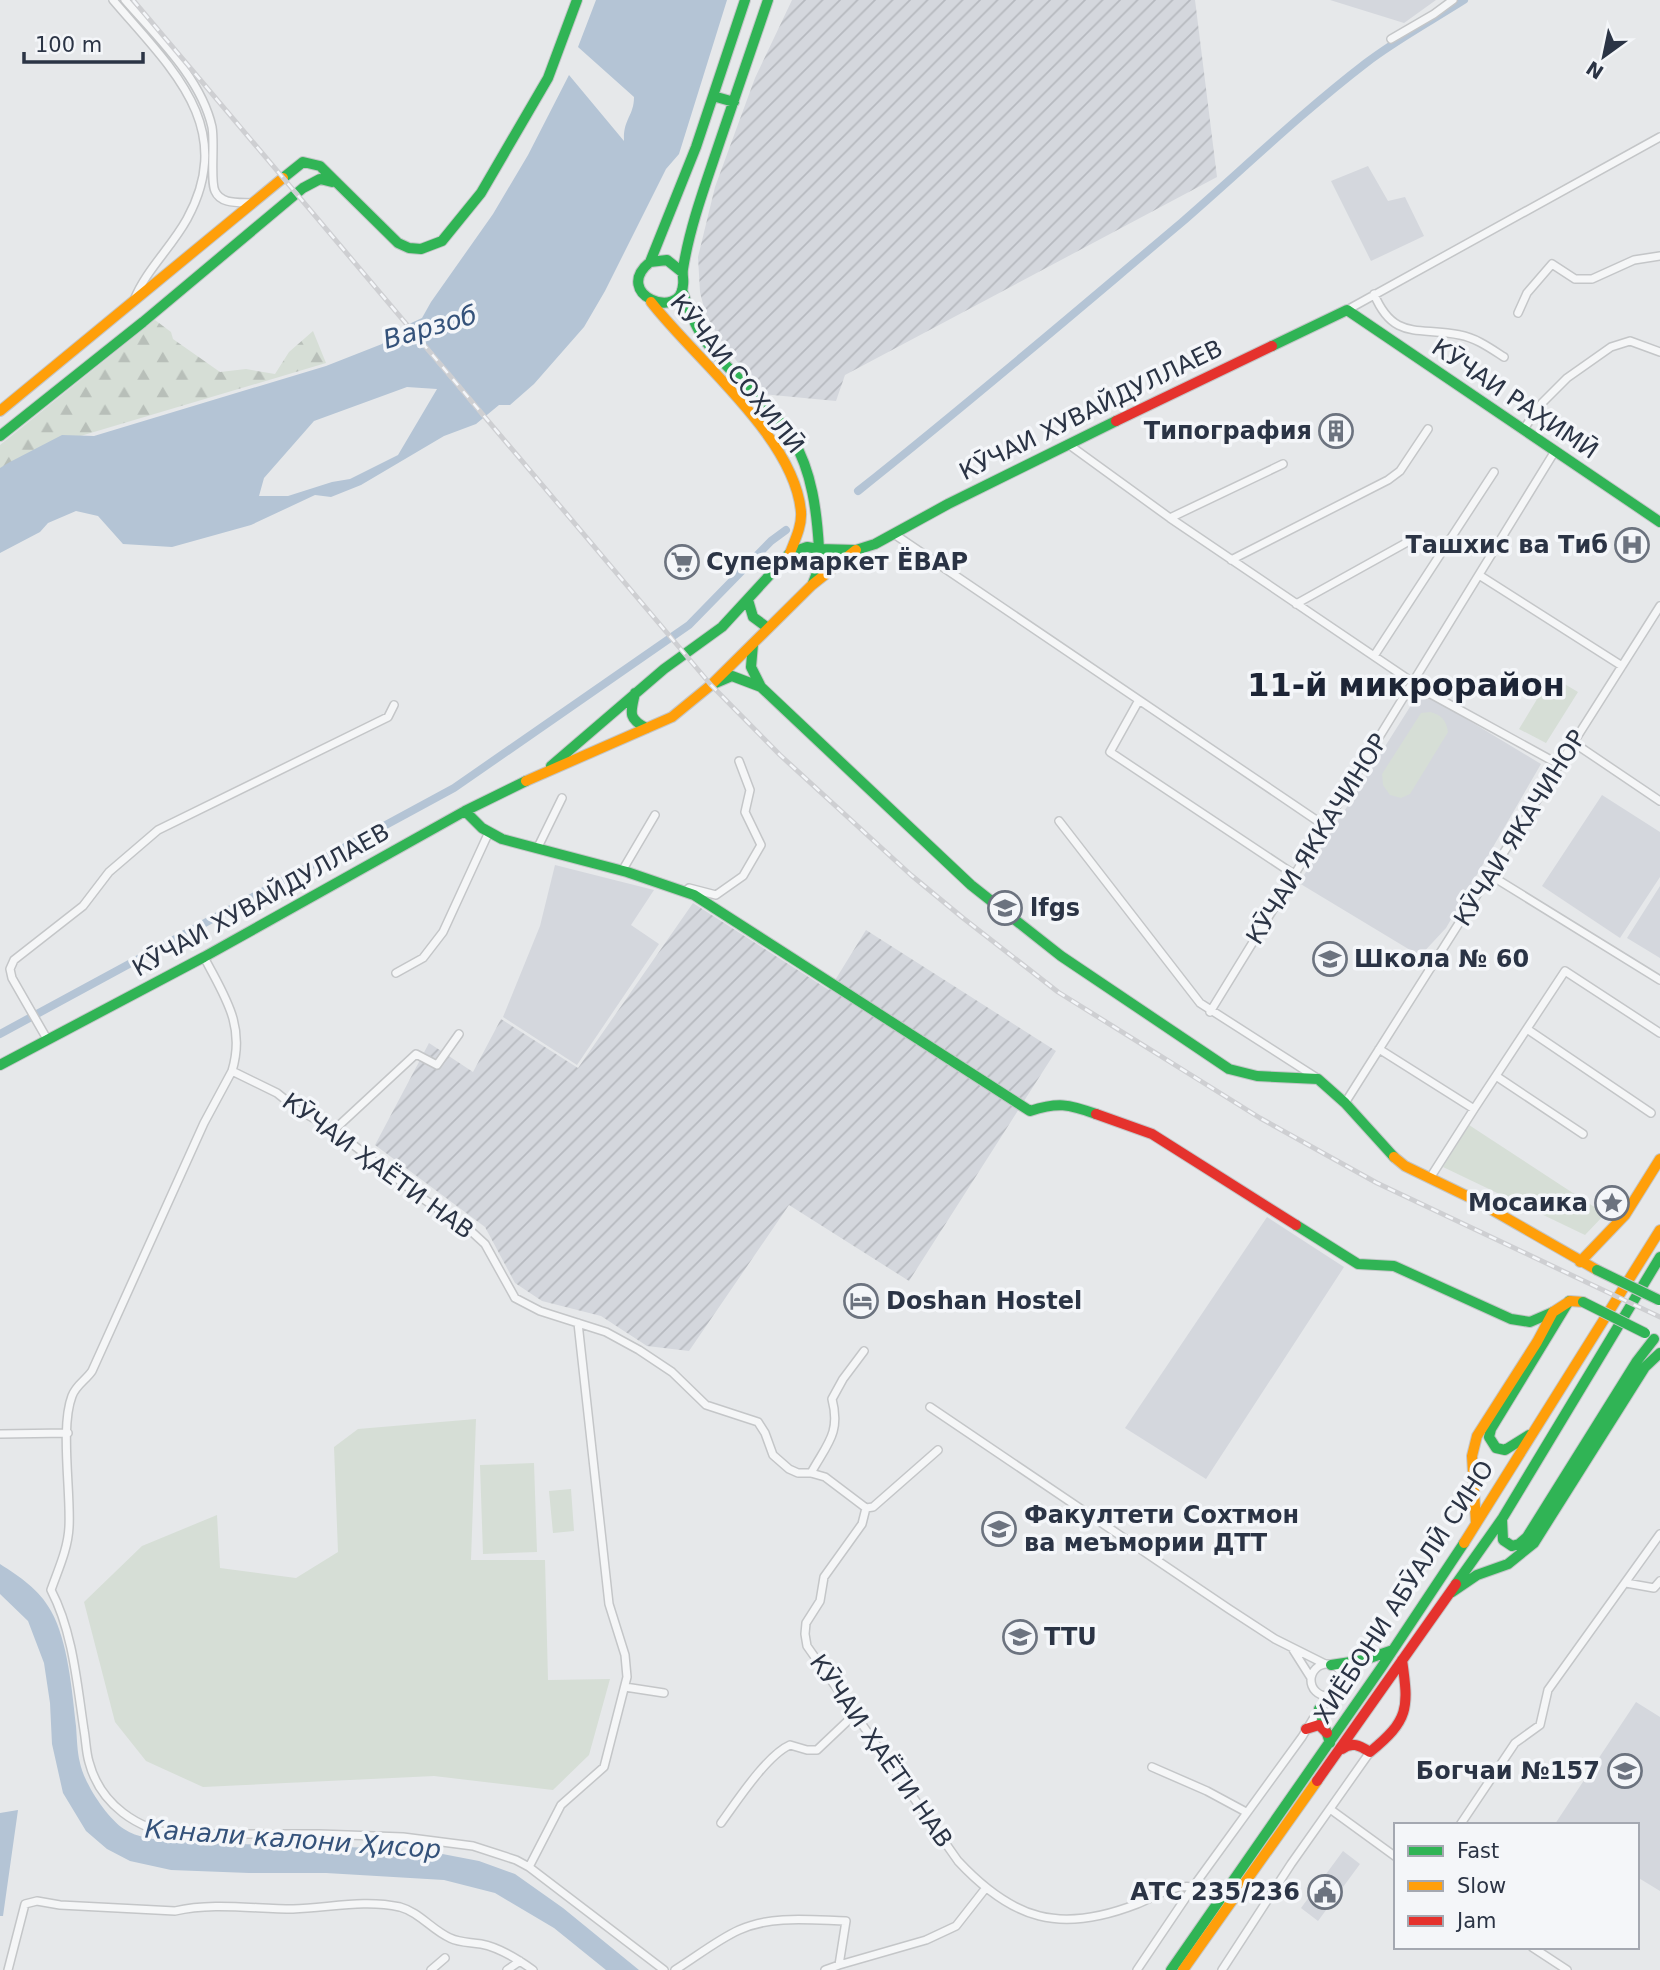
<svg xmlns="http://www.w3.org/2000/svg" width="1660" height="1970" viewBox="0 0 1660 1970" font-family="'DejaVu Sans',sans-serif">
<style>
.built{fill:#d4d7dd}
.industrial{fill:url(#industrial-furrows)}
.green{fill:#d6ded6}
.forest{fill:url(#forest-firs)}
.water{fill:#b4c4d5;fill-rule:evenodd}
.lines{fill:none;stroke-linecap:round;stroke-linejoin:round}
.canal{stroke:#b4c4d5;stroke-width:8}
.street-casing{stroke:#c4c6c8;stroke-width:10}
.fast-casing{stroke:#c4c6c8;stroke-width:12}
.slow-casing{stroke:#c4c6c8;stroke-width:12}
.jam-casing{stroke:#c4c6c8;stroke-width:12}
.street{stroke:#f5f6f7;stroke-width:7}
.fast{stroke:#30b455;stroke-width:10}
.slow{stroke:#ff9f0a;stroke-width:10}
.jam{stroke:#e5322d;stroke-width:10}
.rail-casing{stroke:#cecfd2;stroke-width:5}
.rail{stroke:#f4f6f9;stroke-width:2.5;stroke-dasharray:8;stroke-linecap:butt}
.fast-bridge-casing{stroke:#c4c6c8;stroke-width:12;stroke-linecap:butt}
.fast-bridge{stroke:#30b455;stroke-width:10}
.labels{text-anchor:middle;dominant-baseline:central;stroke-width:7;stroke-linejoin:round;paint-order:stroke}
.street-label{font-size:24px;fill:#2b3445;stroke:#f4f6f9}
.poi-label{font-size:24px;font-weight:bold;fill:#2b3445;stroke:#f4f6f9;text-anchor:start}
.water-label{font-size:26px;font-style:italic;fill:#34527a;stroke:#f4f6f9}
.district-label{font-size:32px;font-weight:bold;fill:#1d2536;stroke:#f4f6f9}
</style>
<defs>
<pattern id="industrial-furrows" width="10" height="10" patternUnits="userSpaceOnUse" patternTransform="scale(1.75)"><rect width="10" height="10" fill="#d4d7dd"/><path d="M-1 1l2-2M0 10L10 0M9 11l2-2" fill="none" stroke="#b6b9bf"/></pattern>
<pattern id="forest-firs" width="22" height="20" patternUnits="userSpaceOnUse" patternTransform="scale(1.75)"><rect width="22" height="20" fill="#d6ded6"/><path d="M5 1l3.5 6h-7zM16 11l3.5 6h-7z" fill="#b8bfb9"/></pattern>
</defs>
<rect width="100%" height="100%" fill="#e6e8ea"/>
<path class="built" d="M 1330,0 L 1436,0 L 1404,23 Z
M 1368,166 L 1388,201 L 1405,197 L 1424,236 L 1371,261 L 1331,181 Z
M 1420,691 L 1541,764 L 1446,928 L 1420,956 L 1299,883 Z
M 1602,795 L 1660,832 L 1660,877 L 1620,938 L 1542,886 Z
M 555,865 L 654,890 L 631,925 L 659,944 L 577,1065 L 503,1017 L 540,926 Z
M 1660,886 L 1660,958 L 1627,938 Z
M 1267,1217 L 1344,1267 L 1206,1479 L 1125,1428 Z
M 1636,1702 L 1660,1717 L 1660,1891 L 1637,1877 L 1637,1825 L 1555,1824 Z
M 1343,1851 L 1360,1864 L 1318,1921 L 1301,1908 Z"/>
<path class="industrial" d="M 792,0 L 1195,0 L 1217,177 L 845,375 L 836,401 L 762,394 L 719,338 L 705,312 L 700,292 L 698,257 L 715,187 L 755,78 Z
M 693,903 L 829,990 L 866,930 L 1056,1051 L 909,1281 L 789,1205 L 689,1351 L 647,1346 L 601,1316 L 542,1301 L 515,1283 L 485,1227 L 375,1145 L 429,1043 L 473,1072 L 501,1019 L 578,1068 Z"/>
<path class="green" d="M 1551,676 L 1578,692 L 1546,743 L 1519,729 Z
M 1430,712 C 1442,715 1446,720 1448,732 L 1410,794 L 1401,798 L 1390,795 L 1383,785 L 1382,774 L 1421,713 Z
M 1469,1125 L 1605,1214 L 1585,1235 L 1443,1167 Z
M 476,1419 L 471,1560 L 545,1560 L 548,1680 L 610,1679 L 589,1755 L 553,1790 L 434,1776 L 203,1787 L 146,1761 L 115,1722 L 84,1602 L 142,1546 L 217,1515 L 220,1568 L 296,1578 L 338,1552 L 334,1447 L 358,1429 Z
M 534,1463 L 537,1552 L 483,1554 L 480,1465 Z
M 571,1489 L 574,1531 L 553,1533 L 549,1491 Z"/>
<path class="forest" d="M 155,320 L 171,332 L 173,339 L 220,372 L 246,369 L 275,374 L 289,352 L 313,331 L 326,363 L 57,443 L 0,474 L 0,445 Z"/>
<path class="water" d="M 596,0 L 727,0 L 679,154 L 666,169 L 605,291 L 584,327 L 534,384 L 510,405 L 499,405 L 476,424 L 444,436 L 361,485 L 331,497 L 315,495 L 251,525 L 172,547 L 123,544 L 98,516 L 76,511 L 48,523 L 40,532 L 0,553 L 0,468 L 8,463 L 62,435 L 94,436 L 326,366 L 382,344 L 396,330 L 422,318 L 431,302 L 493,214 L 528,155 L 569,75 L 624,141 C 623,119 634,116 634,97 L 578,47 ZM 407,387 L 437,389 L 398,455 L 350,479 L 332,482 L 288,496 L 259,496 L 264,478 L 314,421 Z
M 0,1564 C 20,1577 39,1589 51,1611 C 68,1641 72,1691 76,1726 C 77,1738 77,1751 80,1763 C 84,1783 107,1818 124,1829 C 137,1838 156,1839 171,1842 L 378,1848 L 432,1852 L 479,1861 L 515,1874 L 563,1908 L 639,1970 L 606,1970 L 554,1928 L 495,1893 L 444,1880 L 326,1873 L 249,1873 L 171,1870 L 130,1861 L 107,1849 L 86,1831 L 63,1793 L 52,1744 L 50,1703 L 44,1663 L 28,1621 L 0,1594 Z
M 18,1810 L 3,1916 L 0,1916 L 0,1813 Z"/>
<g class="lines">
<path class="canal" d="M 858,491 C 968,404 1074,313 1181,223 C 1242,170 1301,113 1366,63 C 1396,40 1431,21 1464,0
M 0,1034 L 454,788 L 689,625 L 771,541 L 786,530"/>
<g class="street-casing">
<path id="street" d="M 113,0 C 170,67 238,126 187,219 C 171,248 146,270 134,300
M 125,0 C 157,37 201,78 212,127 C 215,144 210,181 215,191 C 221,205 240,202 253,203
M 1391,39 L 1434,14 L 1453,0
M 1374,294 C 1394,342 1420,326 1460,335 C 1476,338 1490,348 1504,357
M 1347,310 L 1660,137
M 1518,313 L 1527,293 L 1552,264 L 1575,279 L 1592,279 L 1634,260 L 1660,256
M 1523,430 L 1542,403 L 1567,378 L 1611,347 L 1630,341 L 1660,352
M 1068,444 L 1170,518 L 1427,692 L 1560,765
M 1170,518 L 1283,464
M 894,534 L 1325,826
M 1231,560 L 1388,480 L 1400,471 L 1428,429
M 1479,575 L 1622,666
M 1296,604 L 1413,539
M 1374,656 L 1494,472
M 1139,700 L 1110,752 L 1295,875
M 1574,743 L 1660,801
M 1059,821 L 1200,1003 L 1317,1078
M 537,849 L 562,798
M 622,871 L 655,815
M 1490,875 L 1660,980
M 685,892 L 689,888 L 716,895 L 743,876 L 761,845 L 745,812 L 750,790 L 739,761
M 204,957 C 224,996 246,1025 232,1071 L 277,1093 L 297,1109 L 334,1130 L 422,1198 L 472,1232 L 485,1244 L 515,1298 L 540,1311 L 606,1332 L 639,1350 L 672,1372 L 706,1405 L 758,1422 L 765,1433 L 773,1455 L 789,1469 L 798,1473 L 811,1473 L 825,1477 L 866,1508 L 862,1524 L 824,1577 L 820,1601 L 806,1623 L 805,1634 L 807,1646 L 958,1861 C 1013,1920 1060,1934 1137,1904 C 1155,1897 1172,1884 1193,1887 L 1302,1737 L 1319,1709 L 1337,1693
M 396,973 L 423,958 L 443,932 L 489,832
M 1210,1012 L 1555,451
M 1527,1029 L 1651,1113
M 47,1039 L 12,978 L 10,969 L 14,960 L 83,906 L 109,872 L 158,830 L 388,717 L 394,705
M 1379,1049 L 1474,1109 L 1565,971 L 1660,1033
M 232,1071 L 204,1123 L 92,1371 C 86,1380 76,1385 72,1396 C 60,1427 71,1492 69,1527 C 68,1549 58,1570 51,1590 C 73,1632 77,1684 84,1730 C 86,1741 86,1752 89,1762 C 100,1804 138,1831 179,1834 L 319,1834 L 403,1837 L 473,1846 L 516,1860 L 529,1867 L 664,1970
M 1496,1076 L 1583,1134
M 1345,1103 L 1660,606
M 334,1130 L 416,1054 L 437,1065 L 459,1034
M 1430,1178 L 1474,1109
M 930,1407 L 1229,1609 L 1275,1639 L 1325,1664
M 0,1434 L 68,1433
M 811,1473 C 827,1444 841,1433 832,1399 L 843,1379 L 864,1351
M 866,1508 L 873,1507 L 938,1450
M 1626,1583 L 1654,1588 L 1660,1581
M 1292,1648 L 1311,1678
M1311 1680a16 16 0 1 1 32 0a16 16 0 1 1-32 0Z
M 625,1687 L 664,1693
M 1152,1767 L 1207,1791 L 1246,1812
M 1330,1809 L 1396,1857
M 721,1823 C 737,1801 767,1755 790,1745 L 807,1750 L 817,1750 L 855,1714
M 1460,1825 L 1515,1743 L 1540,1725 L 1548,1690 L 1660,1534
M 529,1867 L 561,1805 L 604,1767 L 627,1677 L 625,1655 L 609,1604 L 578,1323
M 1532,1947 L 1567,1970
M 8,1970 L 25,1904 L 37,1901 L 60,1905 L 175,1911 C 213,1902 254,1909 293,1909 C 329,1908 364,1899 400,1907 C 419,1912 432,1930 450,1938 C 460,1943 470,1942 481,1944 C 498,1947 519,1960 533,1970
M 431,1970 L 445,1958
M 507,1970 L 520,1961
M 675,1970 C 696,1957 717,1940 739,1930 C 772,1915 811,1920 846,1921 L 839,1965 L 926,1940 L 956,1926 L 985,1889
M 825,1970 L 839,1965
M 1137,1970 L 1193,1887
M 1222,1970 L 1291,1864 L 1370,1752"/>
</g>
<g class="fast-casing">
<path id="fast" d="M 713,96 L 734,102
M 283,178 L 303,162 L 320,166 L 398,243 L 409,248 L 421,249 L 442,241 L 481,193 L 548,78 L 577,0
M 650,262 L 696,147 L 745,0
M 682,272 L 667,260 L 650,262 C 611,294 681,322 683,285 C 684,280 682,275 683,269 C 690,225 706,183 720,141 C 736,94 752,47 768,0
M 682,290 C 688,307 694,324 704,339 C 730,376 769,401 793,440 C 812,471 817,513 819,549 L 856,550 L 875,544 L 948,504 L 1116,421
M 1272,346 L 1347,310 L 1660,522
M 0,436 L 143,322 L 303,188 L 320,179 L 332,182
M 748,600 L 753,617 L 768,628
M 753,644 L 751,667 L 761,687
M 711,685 L 732,676 L 761,687 L 971,885 L 1061,956 L 1229,1069 L 1257,1076 L 1318,1079 L 1345,1103 L 1394,1157
M 635,693 C 631,712 627,718 646,728
M 551,766 L 664,669 L 722,627 L 790,553 L 807,547 L 819,549 L 822,560 L 813,583
M 465,811 L 482,828 L 502,839 L 627,872 L 694,895 L 1030,1111 C 1058,1102 1068,1104 1096,1114
M 0,1065 L 204,957 L 465,811 L 526,781
M 1296,1225 L 1358,1264 L 1394,1266 L 1511,1319 L 1530,1322 L 1553,1312
M 1529,1435 L 1505,1450 L 1496,1448 L 1489,1437 L 1491,1429 L 1569,1301
M 1502,1520 L 1503,1540 L 1512,1546 L 1519,1544 L 1527,1537 L 1637,1361 L 1654,1339
M 1456,1584 L 1502,1519 L 1660,1257
M 1452,1592 L 1477,1575 L 1508,1564 L 1534,1543 L 1645,1367 L 1660,1353
M 1331,1665 L 1364,1660 L 1393,1650
M 1319,1709 L 1330,1743
M 1171,1970 L 1381,1668 L 1464,1543"/>
</g>
<g class="slow-casing">
<path id="slow" d="M 651,302 C 696,360 795,438 801,512 C 802,526 795,540 790,553
M 0,411 L 283,178
M 526,781 L 672,717 L 711,685 L 812,585 L 856,550
M 1394,1157 L 1405,1166 L 1473,1199 L 1597,1270
M 1580,1262 L 1625,1215 L 1660,1159
M 1476,1524 L 1472,1456 L 1477,1436 L 1537,1342 L 1553,1312 L 1570,1301 L 1583,1302
M 1464,1543 L 1660,1230
M 1183,1970 L 1317,1781"/>
</g>
<g class="jam-casing">
<path id="jam" d="M 1116,421 L 1272,346
M 1096,1114 L 1152,1134 L 1296,1225
M 1306,1729 L 1319,1725 L 1327,1733
M 1342,1749 C 1352,1741 1360,1746 1370,1752 C 1409,1720 1409,1709 1402,1660
M 1317,1781 L 1456,1584"/>
</g>
<use href="#street" class="street"/>
<use href="#fast" class="fast"/>
<use href="#slow" class="slow"/>
<use href="#jam" class="jam"/>
<g class="rail-casing">
<path id="rail" d="M 133,0 L 711,685 L 780,755 L 911,875 L 963,918 L 1058,992 L 1260,1118 L 1377,1183 L 1660,1317"/>
</g>
<use href="#rail" class="rail"/>
<g class="fast-bridge-casing">
<path id="fast-bridge" d="M 1597,1270 L 1659,1300
M 1583,1302 L 1645,1333"/>
</g>
<use href="#fast-bridge" class="fast-bridge"/>
</g>
<defs>
<g id="building-ring" transform="scale(1.75)"><circle r="9.5" fill="#f4f6f9" stroke="#6c737f" stroke-width="1.5"/><path d="M-4-6H4V6H1V3H-1V6H-4ZM-2.5-4.3h1.7v1.8h-1.7ZM.8-4.3h1.7v1.8H.8ZM-2.5-1h1.7V.8h-1.7ZM.8-1h1.7V.8H.8Z" fill="#6c737f"/></g>
<g id="hospital-ring" transform="scale(1.75)"><circle r="9.5" fill="#f4f6f9" stroke="#6c737f" stroke-width="1.5"/><path d="M-5-5h3v3.5h4V-5h3V5h-3V1.5h-4V5h-3Z" fill="#6c737f"/></g>
<g id="supermarket-ring" transform="scale(1.75)"><circle r="9.5" fill="#f4f6f9" stroke="#6c737f" stroke-width="1.5"/><path d="M-6-5.5h2.5l.6 2H6L4.5 2H-2.5L-4.4-4H-6ZM-1.5 3.2a1.3 1.3 0 1 0 .1 0ZM3 3.2a1.3 1.3 0 1 0 .1 0Z" fill="#6c737f"/></g>
<g id="school-ring" transform="scale(1.75)"><circle r="9.5" fill="#f4f6f9" stroke="#6c737f" stroke-width="1.5"/><path d="M0-5L7-2L0 1L-7-2ZM-4 1L0 2.5L4 1V4Q0 6-4 4Z" fill="#6c737f"/></g>
<g id="sight-ring" transform="scale(1.75)"><circle r="9.5" fill="#f4f6f9" stroke="#6c737f" stroke-width="1.5"/><path d="M0-6L1.8-2.2L6-1.7L2.9 1.2L3.7 5.4L0 3.3L-3.7 5.4L-2.9 1.2L-6-1.7L-1.8-2.2Z" fill="#6c737f"/></g>
<g id="hotel-ring" transform="scale(1.75)"><circle r="9.5" fill="#f4f6f9" stroke="#6c737f" stroke-width="1.5"/><path d="M-6-4.5h1.5V1H6V5H4.5V3h-9V5H-6ZM-4 0a1.8 1.8 0 1 1 3.6 0ZM.5 0V-2.5h3Q6-2.5 6 0Z" fill="#6c737f"/></g>
<g id="university-ring" transform="scale(1.75)"><circle r="9.5" fill="#f4f6f9" stroke="#6c737f" stroke-width="1.5"/><path d="M0-5L7-2L0 1L-7-2ZM-4 1L0 2.5L4 1V4Q0 6-4 4Z" fill="#6c737f"/></g>
<g id="civic-ring" transform="scale(1.75)"><circle r="9.5" fill="#f4f6f9" stroke="#6c737f" stroke-width="1.5"/><path d="M-.6-6.5H3V-4.5H.6V-3L4-1V1h2V6H-6V1h2V-1L-.6-3ZM-1.2 2.5V6h2.4V2.5Z" fill="#6c737f"/></g>
</defs>
<g fill-rule="evenodd">
<use href="#building-ring" x="1336" y="431"/>
<use href="#hospital-ring" x="1632" y="545"/>
<use href="#supermarket-ring" x="682" y="562"/>
<use href="#school-ring" x="1005" y="908"/>
<use href="#school-ring" x="1330" y="959"/>
<use href="#sight-ring" x="1612" y="1203"/>
<use href="#hotel-ring" x="861" y="1301"/>
<use href="#university-ring" x="999" y="1529"/>
<use href="#university-ring" x="1020" y="1637"/>
<use href="#school-ring" x="1625" y="1771"/>
<use href="#civic-ring" x="1325" y="1892"/>
</g>
<g class="labels">
<g class="street-label">
<text transform="translate(737 374) rotate(51)">КӮЧАИ СОҲИЛӢ</text>
<text transform="translate(1515 399) rotate(34)">КӮЧАИ РАҲИМӢ</text>
<text transform="translate(1091 410) rotate(-26)">КӮЧАИ ХУВАЙДУЛЛАЕВ</text>
<text transform="translate(1520 828) rotate(-58)">КӮЧАИ ЯКАЧИНОР</text>
<text transform="translate(1317 839) rotate(-58)">КӮЧАИ ЯККАЧИНОР</text>
<text transform="translate(261 900) rotate(-29)">КӮЧАИ ХУВАЙДУЛЛАЕВ</text>
<text transform="translate(378 1166) rotate(36)">КӮЧАИ ҲАЁТИ НАВ</text>
<text transform="translate(1404 1592) rotate(-57)">ХИЁБОНИ АБӮАЛӢ СИНО</text>
<text transform="translate(881 1751) rotate(55)">КӮЧАИ ҲАЁТИ НАВ</text>
</g>
<g class="poi-label">
<text x="1312" y="431" text-anchor="end">Типография</text>
<text x="1608" y="545" text-anchor="end">Ташхис ва Тиб</text>
<text x="706" y="562">Супермаркет ЁВАР</text>
<text x="1030" y="908">lfgs</text>
<text x="1354" y="959">Школа № 60</text>
<text x="1588" y="1203" text-anchor="end">Мосаика</text>
<text x="886" y="1301">Doshan Hostel</text>
<text x="1024" y="1515">Факултети Сохтмон<tspan x="1024" dy="28">ва меъмории ДТТ</tspan></text>
<text x="1044" y="1637">TTU</text>
<text x="1600" y="1771" text-anchor="end">Богчаи №157</text>
<text x="1300" y="1892" text-anchor="end">АТС 235/236</text>
</g>
<g class="water-label">
<text transform="translate(430 327) rotate(-16)">Варзоб</text>
<text transform="translate(293 1839) rotate(4)">Канали калони Ҳисор</text>
</g>
<g class="district-label">
<text x="1406" y="685">11-й микрорайон</text>
</g>
</g>
<rect x="1394" y="1823" width="245" height="126" fill="#f4f6f9" stroke="#a4a8b1" stroke-width="2"/>
<rect x="1408" y="1846" width="35" height="10" fill="#30b455" stroke="#a4a8b1" stroke-width="2"/>
<text x="1457" y="1858" font-size="21" fill="#2b3445">Fast</text>
<rect x="1408" y="1881" width="35" height="10" fill="#ff9f0a" stroke="#a4a8b1" stroke-width="2"/>
<text x="1457" y="1893" font-size="21" fill="#2b3445">Slow</text>
<rect x="1408" y="1916" width="35" height="10" fill="#e5322d" stroke="#a4a8b1" stroke-width="2"/>
<text x="1457" y="1928" font-size="21" fill="#2b3445">Jam</text>
<g transform="translate(1604 56) rotate(213)" stroke="#f4f6f9" stroke-width="5" paint-order="stroke">
<path d="M0-5L12 26L0 18L-12 26Z" fill="#2b3445"/>
<text y="-10" font-size="19" font-weight="bold" text-anchor="middle" fill="#2b3445">N</text>
</g>
<path d="M24 52v10h119v-10" fill="none" stroke="#2b3445" stroke-width="3.5"/>
<text x="35" y="52" font-size="21" fill="#2b3445" stroke="#f4f6f9" stroke-width="5" paint-order="stroke">100 m</text>
</svg>
